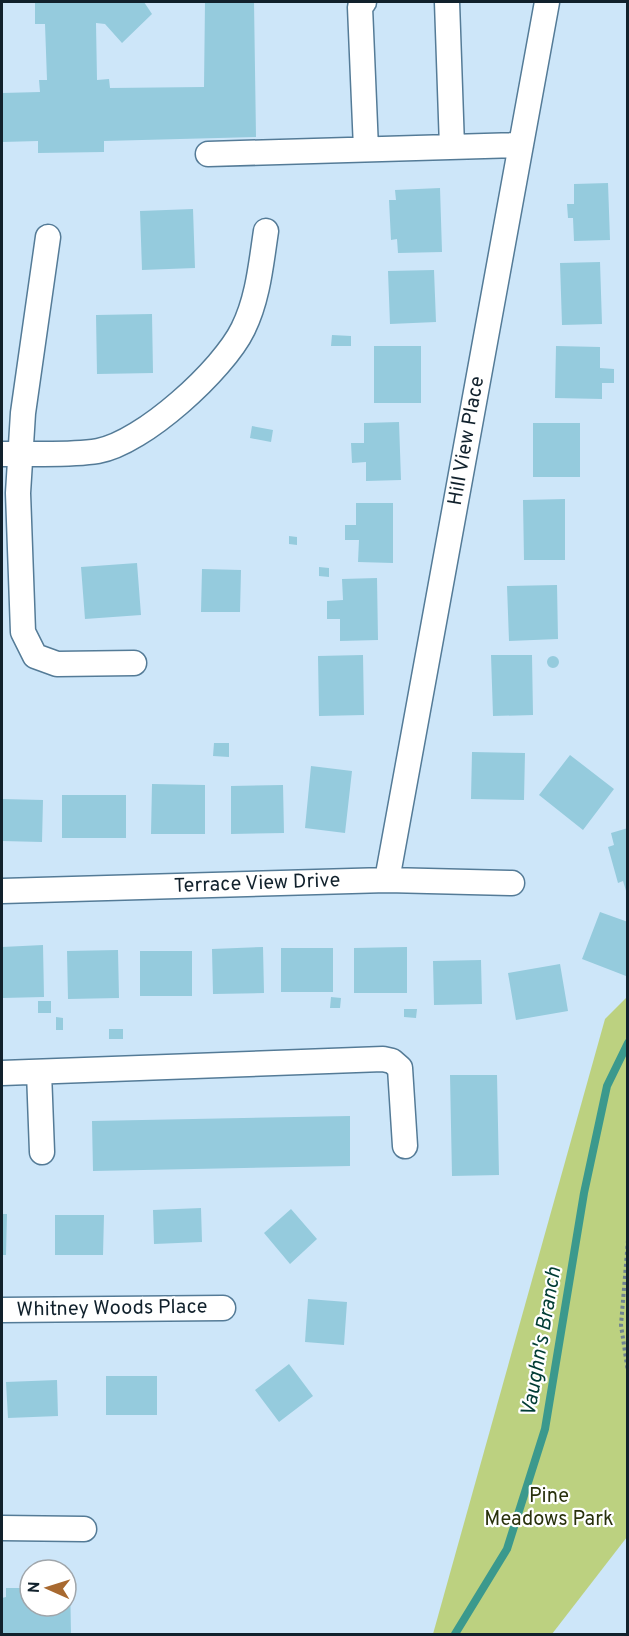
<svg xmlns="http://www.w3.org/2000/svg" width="629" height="1636" viewBox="0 0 629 1636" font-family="Overpass,sans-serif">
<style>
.green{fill:#bcd180}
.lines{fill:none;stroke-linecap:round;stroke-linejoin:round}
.stream{stroke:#3b998d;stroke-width:8}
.building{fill:#95cbdd}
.minor-casing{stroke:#547b97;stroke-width:27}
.path{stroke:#6e8291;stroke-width:4;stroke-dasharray:3 3;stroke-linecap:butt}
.minor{stroke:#fff;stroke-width:24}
.labels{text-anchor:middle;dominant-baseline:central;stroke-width:4.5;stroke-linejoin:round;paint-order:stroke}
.street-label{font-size:20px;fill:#11212c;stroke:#fff}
.park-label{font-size:20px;fill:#29310c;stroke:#fff}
.water-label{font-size:21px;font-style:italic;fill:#003c34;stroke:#fff}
</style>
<rect width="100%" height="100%" fill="#cde6f9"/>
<path class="green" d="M 627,997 L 627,1537 L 552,1634 L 433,1634 L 605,1019 Z"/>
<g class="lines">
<path class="stream" d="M 455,1634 L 507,1549 L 545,1429 L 584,1193 L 607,1086 L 628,1043"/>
</g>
<path class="building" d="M 35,2 L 144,2 L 152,14 L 122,43 L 105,24 L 96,23 L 97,80 L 109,79 L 110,88 L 204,87 L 205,2 L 254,2 L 256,137 L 104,141 L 104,152 L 38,153 L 38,141 L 2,142 L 2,93 L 40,92 L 39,80 L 47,80 L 45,24 L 35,24 Z
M 608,183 L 610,240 L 574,241 L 573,218 L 568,218 L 567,204 L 574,204 L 574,184 Z
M 440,188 L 442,252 L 398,253 L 397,239 L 391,240 L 389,200 L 396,200 L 395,190 Z
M 193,209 L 195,268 L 142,270 L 140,211 Z
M 600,262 L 602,324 L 562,325 L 560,263 Z
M 434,270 L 436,322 L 390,324 L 388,271 Z
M 152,314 L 153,373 L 97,374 L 96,315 Z
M 332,335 L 351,336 L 351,346 L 331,346 Z
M 374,346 L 421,346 L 421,403 L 374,403 Z
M 556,346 L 600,347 L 600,368 L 614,369 L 614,383 L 602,383 L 602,399 L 555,398 Z
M 399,422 L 401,480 L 366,481 L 366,462 L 352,463 L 351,443 L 364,443 L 364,423 Z
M 533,423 L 580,423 L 580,477 L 533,477 Z
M 252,426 L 273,430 L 271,442 L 250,438 Z
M 565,499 L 565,560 L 524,560 L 523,500 Z
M 356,503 L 393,503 L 393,563 L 358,562 L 359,540 L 345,540 L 345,525 L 356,525 Z
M 289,536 L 297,537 L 297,545 L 289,544 Z
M 137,563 L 141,615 L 85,619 L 81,567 Z
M 319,567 L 329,568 L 329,577 L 319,576 Z
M 202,569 L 241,570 L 240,612 L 201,612 Z
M 377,578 L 378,640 L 340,641 L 340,619 L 327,619 L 327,601 L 343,600 L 342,579 Z
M 557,585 L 558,639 L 509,641 L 507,586 Z
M 363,655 L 364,715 L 319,716 L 318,656 Z
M 491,655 L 532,655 L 533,715 L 493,716 Z
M547 662a6 6 0 1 1 12 0a6 6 0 1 1-12 0Z
M 214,743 L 229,743 L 229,757 L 213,756 Z
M 472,752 L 525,753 L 524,800 L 471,799 Z
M 570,755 L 614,789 L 583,830 L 539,795 Z
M 311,766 L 352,771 L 345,833 L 305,828 Z
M 152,784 L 205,785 L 205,834 L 151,834 Z
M 283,785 L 284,833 L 231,834 L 231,786 Z
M 62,795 L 126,795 L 126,838 L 62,838 Z
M 2,799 L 43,800 L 42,842 L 2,841 Z
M 628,828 L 628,894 L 627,894 L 623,881 L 618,883 L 608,847 L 614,845 L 611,833 Z
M 600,912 L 628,922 L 626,976 L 582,959 Z
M 43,945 L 44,997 L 2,998 L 2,947 Z
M 263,947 L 264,993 L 213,994 L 212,949 Z
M 407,947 L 407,993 L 354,993 L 354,948 Z
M 281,948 L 333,948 L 333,992 L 281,992 Z
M 118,950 L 119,998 L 68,999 L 67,951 Z
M 140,951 L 192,951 L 192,996 L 140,996 Z
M 481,960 L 482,1004 L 434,1005 L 433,961 Z
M 560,964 L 568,1011 L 516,1020 L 508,973 Z
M 331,997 L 341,998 L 340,1008 L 330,1008 Z
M 38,1001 L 51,1001 L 51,1013 L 38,1013 Z
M 404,1009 L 417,1009 L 416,1018 L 404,1017 Z
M 56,1017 L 63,1018 L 63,1030 L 56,1030 Z
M 109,1029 L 123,1029 L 123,1039 L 109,1039 Z
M 450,1075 L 497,1075 L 499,1175 L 452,1176 Z
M 350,1116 L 350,1166 L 93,1171 L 92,1121 Z
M 201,1208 L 202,1242 L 154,1244 L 153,1210 Z
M 291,1209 L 317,1239 L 290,1264 L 264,1233 Z
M 2,1214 L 7,1214 L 6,1255 L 2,1255 Z
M 55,1215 L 104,1215 L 103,1255 L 55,1255 Z
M 308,1299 L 347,1302 L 344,1345 L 305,1342 Z
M 289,1364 L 313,1396 L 279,1422 L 255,1390 Z
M 106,1376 L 157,1376 L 157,1415 L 106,1415 Z
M 57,1380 L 58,1416 L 8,1418 L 6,1382 Z
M 66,1579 L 70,1579 L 71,1634 L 2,1634 L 2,1598 L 6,1597 L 6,1588 L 24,1588 L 24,1580 L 30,1580 L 30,1606 L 66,1606 Z"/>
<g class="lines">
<g class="minor-casing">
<path id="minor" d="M 364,2 L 360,7 L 366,149
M 447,2 L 452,147
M 208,154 L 521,145
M 48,237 L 23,413 L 18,493 L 23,632 L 35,656 L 57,664 L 134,663
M 2,454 C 33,453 67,456 98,451 C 143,443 223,370 243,329 C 258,299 261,264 266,231
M 387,880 L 547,2
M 2,891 L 387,880 L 512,883
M 39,1072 L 42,1152
M 2,1073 L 383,1059 L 392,1061 L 400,1068 L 405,1146
M 2,1310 L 223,1308
M 2,1528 L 84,1529"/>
</g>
<path class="path" d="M 628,1240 L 621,1325 L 628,1372"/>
<use href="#minor" class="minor"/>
</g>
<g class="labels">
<g class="street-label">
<text transform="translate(467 441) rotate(-80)">Hill View Place</text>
<text transform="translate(257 884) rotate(-2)">Terrace View Drive</text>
<text transform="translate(112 1309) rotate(-1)">Whitney Woods Place</text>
</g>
<g class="park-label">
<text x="549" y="1497">Pine<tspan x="549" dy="23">Meadows Park</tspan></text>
</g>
<g class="water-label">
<text transform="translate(542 1342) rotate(-80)">Vaughn's Branch</text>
</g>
</g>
<rect width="629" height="1636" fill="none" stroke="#11212c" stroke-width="6"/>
<g transform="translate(48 1588) rotate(273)"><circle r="28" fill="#ffffff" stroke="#a0a6ab" stroke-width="1.5"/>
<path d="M0-4.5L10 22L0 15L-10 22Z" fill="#a86930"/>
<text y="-9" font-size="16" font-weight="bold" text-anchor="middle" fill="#11212c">N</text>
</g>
</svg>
